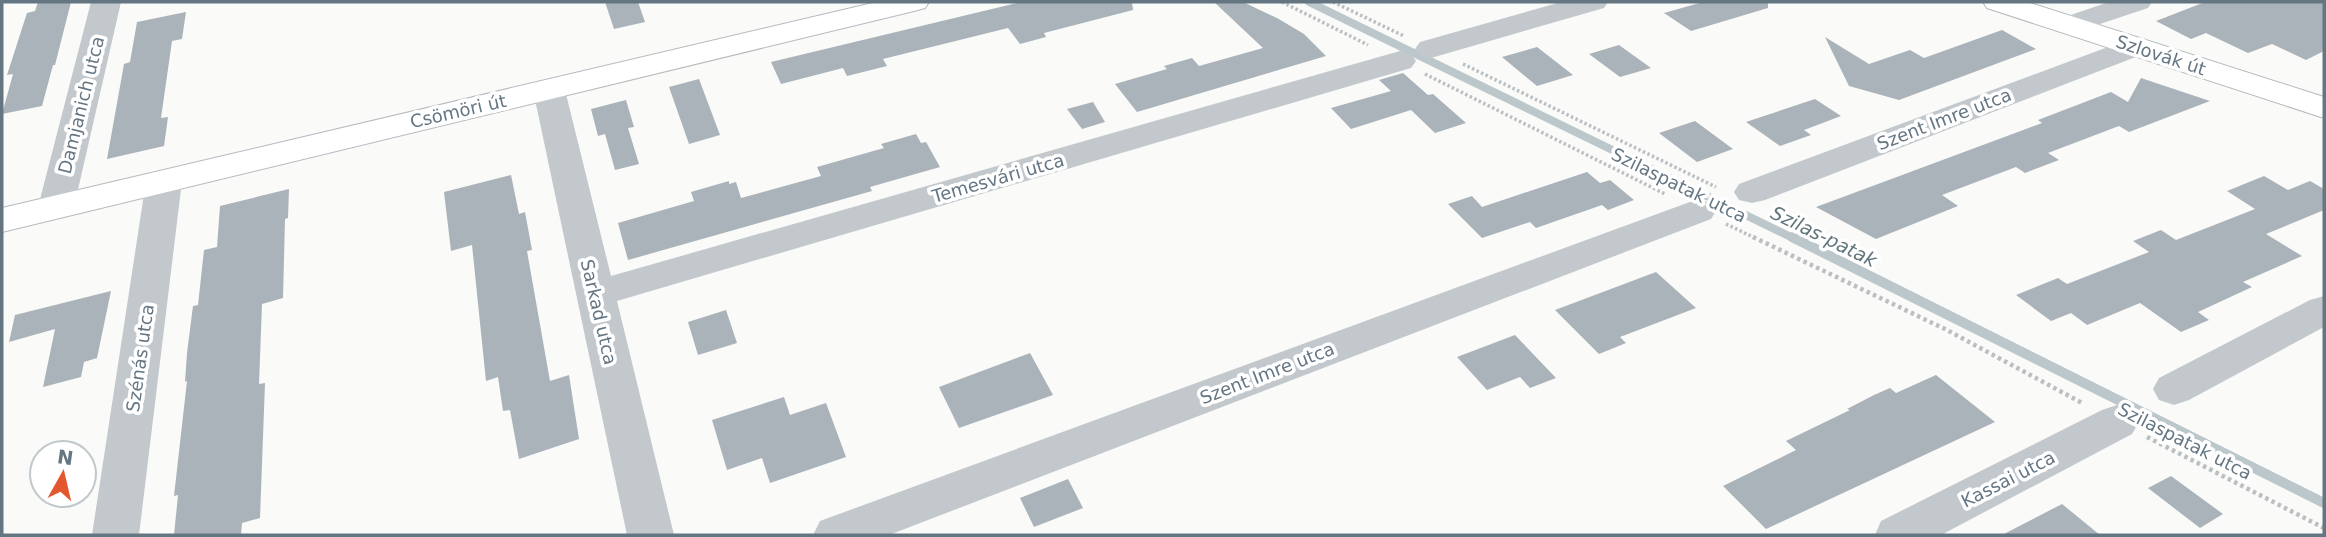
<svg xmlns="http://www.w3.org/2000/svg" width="2326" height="537" viewBox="0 0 2326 537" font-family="'DejaVu Sans',sans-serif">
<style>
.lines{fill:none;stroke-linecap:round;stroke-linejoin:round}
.stream-far1{stroke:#bbc7cb;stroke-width:8}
.stream{stroke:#bbc7cb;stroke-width:10}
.building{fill:#aab3b9}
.major-casing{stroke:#b5babe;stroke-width:2}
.path-far1{stroke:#bbbfc2;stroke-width:3.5;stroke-dasharray:2.5 2.5;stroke-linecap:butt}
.path{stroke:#bbbfc2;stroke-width:4.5;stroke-dasharray:3.5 3.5;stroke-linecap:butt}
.minor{fill:#c3c8cc;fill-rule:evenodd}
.major{fill:#fff;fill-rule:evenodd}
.labels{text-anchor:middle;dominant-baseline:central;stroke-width:7;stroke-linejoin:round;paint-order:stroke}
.street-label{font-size:18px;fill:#657683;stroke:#fff}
.water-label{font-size:19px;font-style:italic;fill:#60757c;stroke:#fff}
</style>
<rect width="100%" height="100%" fill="#fafaf8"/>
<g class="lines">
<path class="stream-far1" d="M 1309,2 L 1795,239"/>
<path class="stream" d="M 1792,237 L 2324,503"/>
</g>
<path class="building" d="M 38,2 L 71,2 L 55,65 L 53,65 L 42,106 L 2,114 L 13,74 L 7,75 L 27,13 L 35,11 Z
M 605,2 L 638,2 L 645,22 L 614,29 Z
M 1021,2 L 1132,2 L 1133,10 L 1044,33 L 1046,37 L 1020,44 L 1008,28 L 883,59 L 887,66 L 847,76 L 843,68 L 781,84 L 771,62 Z
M 1214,2 L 1243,2 L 1277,18 L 1304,34 L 1326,56 L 1137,112 L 1115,84 L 1167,69 L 1164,66 L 1192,58 L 1199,66 L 1263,48 Z
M 1703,2 L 1768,2 L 1768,8 L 1691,31 L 1664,13 Z
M 2205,2 L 2324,2 L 2324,51 L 2306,60 L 2272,44 L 2248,53 L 2206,33 L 2191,39 L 2156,21 Z
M 186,12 L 182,39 L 172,41 L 161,118 L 168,117 L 164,146 L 107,159 L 124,64 L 130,62 L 137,22 Z
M 2002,30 L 2036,49 L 1899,100 L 1849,86 L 1825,37 L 1869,64 L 1910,50 L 1924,58 Z
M 1619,45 L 1651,68 L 1620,77 L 1589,54 Z
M 1537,47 L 1573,75 L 1537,86 L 1502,57 Z
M 1403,73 L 1428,95 L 1433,94 L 1466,123 L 1435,133 L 1411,110 L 1351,129 L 1331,108 L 1391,91 L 1379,80 Z
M 2141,78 L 2210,101 L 2129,132 L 2119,126 L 2048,153 L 2059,160 L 2025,173 L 2016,167 L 1942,195 L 1958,206 L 1876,239 L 1816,207 L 2042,123 L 2038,120 L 2111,92 L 2128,102 Z
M 699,79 L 720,135 L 689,144 L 669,87 Z
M 1815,99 L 1841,116 L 1804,130 L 1811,135 L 1780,146 L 1746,122 Z
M 626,100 L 634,127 L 628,128 L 639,164 L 615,170 L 605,134 L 598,136 L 591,109 Z
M 1093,102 L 1105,122 L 1082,129 L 1067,109 Z
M 1695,121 L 1733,149 L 1697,162 L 1659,133 Z
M 916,134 L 921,143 L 926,142 L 940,167 L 870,187 L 872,191 L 628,260 L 618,223 L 694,201 L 691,192 L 729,181 L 729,184 L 736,182 L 741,198 L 821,176 L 817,167 L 884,148 L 881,144 Z
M 1587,172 L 1600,183 L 1610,180 L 1634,200 L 1608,210 L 1602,205 L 1536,228 L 1530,222 L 1482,238 L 1448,204 L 1472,196 L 1482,207 Z
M 511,175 L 519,214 L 525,212 L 532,250 L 527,251 L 550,381 L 569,375 L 579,439 L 519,459 L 510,410 L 503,411 L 498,377 L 486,381 L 472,245 L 451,251 L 444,192 Z
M 2264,176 L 2288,190 L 2310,181 L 2324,189 L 2324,210 L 2266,234 L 2302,256 L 2243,282 L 2252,287 L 2198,312 L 2209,320 L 2181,332 L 2140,303 L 2087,325 L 2071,313 L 2051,321 L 2016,295 L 2058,278 L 2067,284 L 2149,252 L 2133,241 L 2161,230 L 2176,240 L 2255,209 L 2227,191 Z
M 289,189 L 288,218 L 285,219 L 283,298 L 262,304 L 259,384 L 265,383 L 260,518 L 242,523 L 241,535 L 174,535 L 178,495 L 174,496 L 187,381 L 185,382 L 187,353 L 193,306 L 198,305 L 204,250 L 217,247 L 220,206 Z
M 1656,272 L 1696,308 L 1620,337 L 1626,343 L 1599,354 L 1555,310 Z
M 111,291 L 97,358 L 84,362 L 81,377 L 43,387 L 55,329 L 9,342 L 15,315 Z
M 726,310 L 737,343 L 698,355 L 688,322 Z
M 1515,335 L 1556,378 L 1530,388 L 1520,377 L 1487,390 L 1457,357 Z
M 1030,353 L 1053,395 L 959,428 L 939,387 Z
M 1936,375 L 1995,422 L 1766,529 L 1723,486 L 1796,450 L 1786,441 L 1850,410 L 1847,409 L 1874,395 L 1890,388 L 1896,393 Z
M 784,397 L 790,415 L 826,403 L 846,457 L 770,483 L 762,458 L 727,470 L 712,420 Z
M 2171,476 L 2223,514 L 2200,528 L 2148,488 Z
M 1068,479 L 1083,508 L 1034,527 L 1020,498 Z
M 2062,504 L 2100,535 L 2002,535 Z"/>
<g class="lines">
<g class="major-casing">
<path id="major" d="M 877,2 L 929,2 L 925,8 L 914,11 L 2,232 L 2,208 Z
M 1983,2 L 2027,2 L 2324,97 L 2324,118 L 1987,8 Z"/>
</g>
<path class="path-far1" d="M 1282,2 L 1368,45
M 1333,2 L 1404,36
M 1463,64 L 1716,187
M 1425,74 L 1665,194
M 1726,224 L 1757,239"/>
<path class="path" d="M 1753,237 L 1945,329 L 2084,404
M 2147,437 L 2324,528"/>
<path class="minor" d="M 91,2 L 121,2 L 74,207 L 69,215 L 56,219 L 43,215 L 38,207 Z
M 1561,2 L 1608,2 L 1604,8 L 1431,58 L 1420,56 L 1415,49 L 1420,42 Z
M 2109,2 L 2152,2 L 2148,8 L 2070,34 L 2059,31 L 2055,25 L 2059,19 Z
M 2135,37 L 2146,39 L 2151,46 L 2146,53 L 1765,200 L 1752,203 L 1739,200 L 1734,192 L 1739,184 Z
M 1400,51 L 1411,54 L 1416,61 L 1411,68 L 617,301 L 674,535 L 627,535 L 533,90 L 537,83 L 549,80 L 561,83 L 565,90 L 611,276 Z
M 164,170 L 177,173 L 182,181 L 139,535 L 92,535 L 146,181 L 151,173 Z
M 1698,199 L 1711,203 L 1716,211 L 1711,219 L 889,535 L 813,535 L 820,521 Z
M 2324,296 L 2324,327 L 2189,400 L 2174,405 L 2159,400 L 2153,389 L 2159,378 L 2310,300 Z
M 2117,405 L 2132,410 L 2139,422 L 2132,434 L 1941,535 L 1875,535 L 1881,521 L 2102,410 Z"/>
<use href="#major" class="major"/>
</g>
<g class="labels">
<g class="street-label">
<text transform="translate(2161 55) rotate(18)">Szlovák út</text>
<text transform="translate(81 105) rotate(-76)">Damjanich utca</text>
<text transform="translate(458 111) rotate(-13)">Csömöri út</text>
<text transform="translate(1944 119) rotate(-21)">Szent Imre utca</text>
<text transform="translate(998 178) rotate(-16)">Temesvári utca</text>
<text transform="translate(1679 185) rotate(26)">Szilaspatak utca</text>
<text transform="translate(599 312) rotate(77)">Sarkad utca</text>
<text transform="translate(140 358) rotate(-82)">Szénás utca</text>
<text transform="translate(1267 373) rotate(-21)">Szent Imre utca</text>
<text transform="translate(2185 441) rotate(27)">Szilaspatak utca</text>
<text transform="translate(2008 479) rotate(-27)">Kassai utca</text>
</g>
<g class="water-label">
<text transform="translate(1824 236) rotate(26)">Szilas-patak</text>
</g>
</g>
<rect width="2326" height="537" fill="none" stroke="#657683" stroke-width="7"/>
<g transform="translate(63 474) rotate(8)"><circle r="33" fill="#ffffff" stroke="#c1c8cd" stroke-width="2"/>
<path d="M0-5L12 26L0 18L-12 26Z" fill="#e4572e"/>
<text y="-10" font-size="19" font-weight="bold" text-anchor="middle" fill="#657683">N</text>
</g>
</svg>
